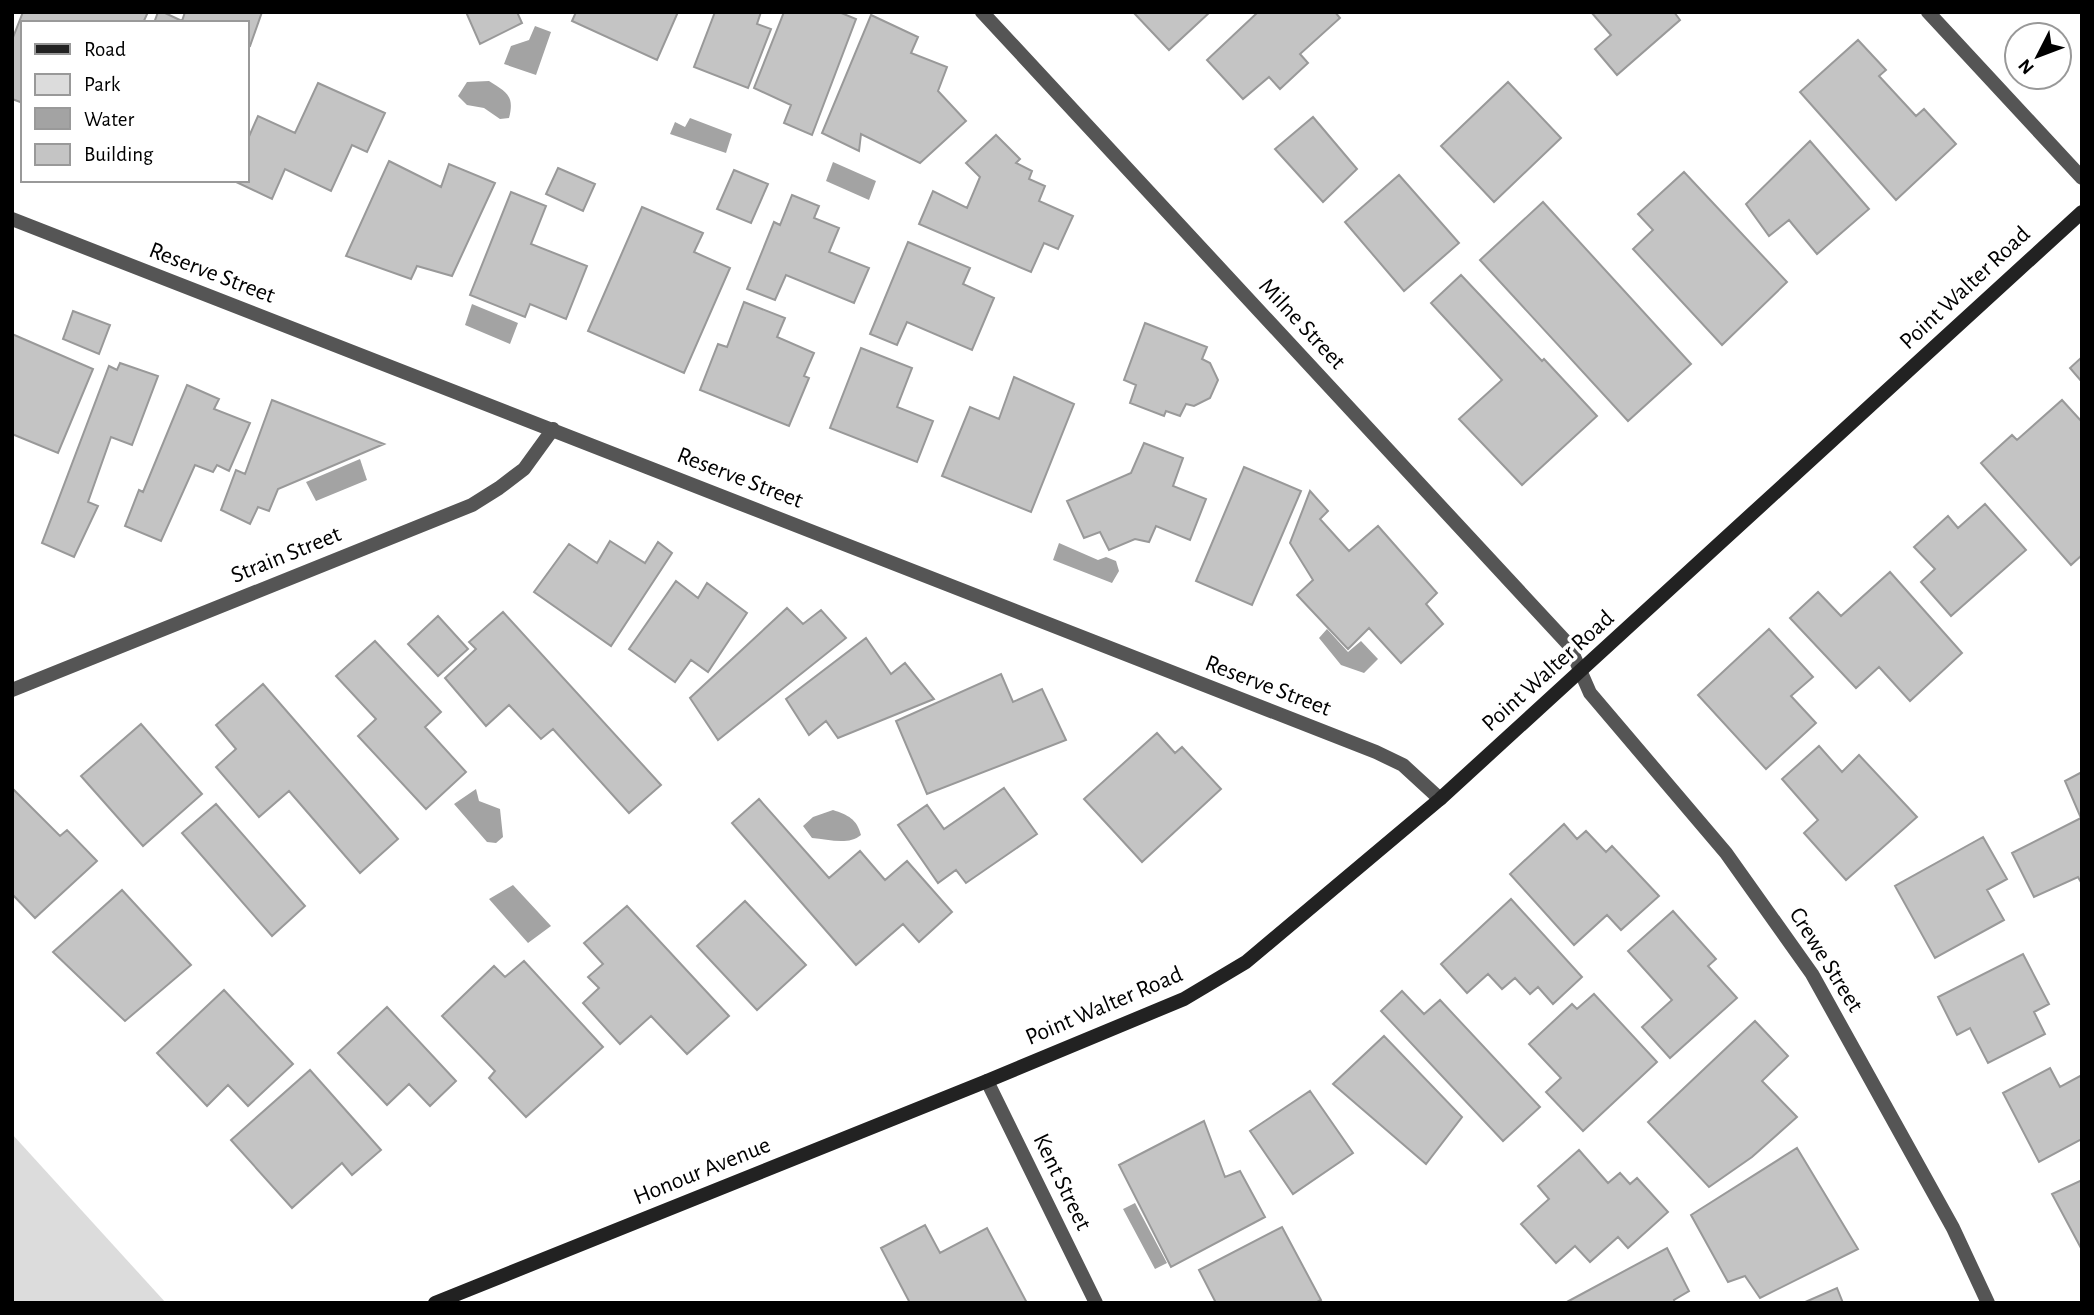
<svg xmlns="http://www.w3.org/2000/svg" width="2094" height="1315" viewBox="0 0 2094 1315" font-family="'Alegreya Sans',sans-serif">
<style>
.green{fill:#dcdcdc}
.water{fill:#a3a3a3}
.building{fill:#c4c4c4;stroke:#999;stroke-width:2}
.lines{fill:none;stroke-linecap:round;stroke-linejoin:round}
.street{stroke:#555;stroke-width:14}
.secondary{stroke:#222;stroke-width:14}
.labels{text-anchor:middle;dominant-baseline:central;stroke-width:7;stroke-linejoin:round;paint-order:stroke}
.street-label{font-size:24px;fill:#000;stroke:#fff}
</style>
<rect width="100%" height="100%" fill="#fff"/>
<path class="green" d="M 12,1134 L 166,1303 L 12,1303 Z"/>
<path class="water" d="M 535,26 L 551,32 L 536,75 L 504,64 L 511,46 L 529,40 Z
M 489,81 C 506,92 515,95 509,118 L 500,119 L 484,108 L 467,105 L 458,96 L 467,82 Z
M 690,118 L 732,134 L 726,153 L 670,134 L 675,122 L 685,127 Z
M 833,162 L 876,181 L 869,200 L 826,181 Z
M 472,304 L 518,323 L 510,344 L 465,325 Z
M 360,459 L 367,480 L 316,501 L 306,482 Z
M 1059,543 L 1098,560 L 1106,557 L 1116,561 L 1119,571 L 1112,583 L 1053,560 Z
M 1327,629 L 1348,652 L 1361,641 L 1378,659 L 1364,673 L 1341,665 L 1319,638 Z
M 476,789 L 479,801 L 500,809 L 503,837 L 496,843 L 487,842 L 454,804 Z
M 833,810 C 848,815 857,819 861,835 C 848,846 828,839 812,838 L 803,826 L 813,817 Z
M 513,885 L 551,926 L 528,943 L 489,899 Z
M 1135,1203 L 1167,1263 L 1155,1269 L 1123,1209 Z"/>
<path class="building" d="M 23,12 L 148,12 L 143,23 L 23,23 L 23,103 L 12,99 L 12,40 Z
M 158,12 L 163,12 L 182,21 L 185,12 L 262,12 L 250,46 L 247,45 L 247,23 L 154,23 Z
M 466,12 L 517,12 L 522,23 L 480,44 Z
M 576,12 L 678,12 L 657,60 L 572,21 Z
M 715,12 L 761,12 L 757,24 L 771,29 L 748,88 L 694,67 Z
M 784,12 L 839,12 L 856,19 L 812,135 L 784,123 L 791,105 L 754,88 Z
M 1133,12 L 1210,12 L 1169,50 Z
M 1258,12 L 1335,12 L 1340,18 L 1300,54 L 1308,63 L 1280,89 L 1269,77 L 1243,99 L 1207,60 Z
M 1591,12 L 1674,12 L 1680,20 L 1617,75 L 1595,49 L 1611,35 Z
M 871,15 L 918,37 L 911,53 L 947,67 L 938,91 L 966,121 L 920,163 L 861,134 L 859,151 L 822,133 Z
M 1858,40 L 1886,70 L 1879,76 L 1916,116 L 1924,109 L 1956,144 L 1896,200 L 1800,92 Z
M 1508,82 L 1561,138 L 1494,202 L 1441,146 Z
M 318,83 L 385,113 L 367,152 L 352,145 L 331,191 L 285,169 L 272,199 L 232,180 L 247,180 L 247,141 L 258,116 L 295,133 Z
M 1313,117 L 1357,169 L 1323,202 L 1275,149 Z
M 996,135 L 1020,159 L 1016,163 L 1032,171 L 1029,179 L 1045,186 L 1039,201 L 1073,216 L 1058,249 L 1044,243 L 1031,272 L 919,224 L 933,191 L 967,208 L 980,177 L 966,163 Z
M 1810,141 L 1869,209 L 1817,254 L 1789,220 L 1769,236 L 1746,204 Z
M 389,161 L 441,187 L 449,164 L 495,183 L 452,276 L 417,266 L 411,279 L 346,256 Z
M 558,168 L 595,184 L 583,211 L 546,194 Z
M 734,170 L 768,184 L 751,223 L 717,209 Z
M 1684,172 L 1787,282 L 1722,345 L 1633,249 L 1653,230 L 1638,214 Z
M 1399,175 L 1459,243 L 1404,291 L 1345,222 Z
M 511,192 L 546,206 L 531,244 L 587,266 L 566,319 L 530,304 L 525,317 L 470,295 Z
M 792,195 L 819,206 L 814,218 L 839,228 L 829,252 L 869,268 L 854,303 L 786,275 L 775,300 L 747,289 L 774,222 L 780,225 Z
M 1543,202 L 1691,364 L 1628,421 L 1480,260 Z
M 642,207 L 703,233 L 694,252 L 730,268 L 684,373 L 588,331 Z
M 908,242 L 970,268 L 963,284 L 994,298 L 972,350 L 907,322 L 897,345 L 870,334 Z
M 1461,275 L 1542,361 L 1544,359 L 1597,416 L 1522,485 L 1459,419 L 1502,380 L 1431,303 Z
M 744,302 L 785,318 L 777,337 L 814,353 L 804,376 L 809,378 L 789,426 L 700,390 L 718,344 L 727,347 Z
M 73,311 L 110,325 L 99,354 L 63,339 Z
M 1145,323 L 1207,347 L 1202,359 L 1210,363 L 1218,380 L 1210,398 L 1194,406 L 1186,404 L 1180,416 L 1166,411 L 1164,416 L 1130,403 L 1136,385 L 1124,380 Z
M 12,334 L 93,369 L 58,453 L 12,434 Z
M 861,348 L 912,368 L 897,407 L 933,421 L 917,462 L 830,428 Z
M 2082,357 L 2082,382 L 2070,368 Z
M 120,363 L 158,376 L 132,445 L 111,437 L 88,502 L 98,506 L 74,557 L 42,543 L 109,366 L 117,370 Z
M 1014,377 L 1074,404 L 1031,512 L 942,476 L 970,407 L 999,419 Z
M 187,385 L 219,399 L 214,409 L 250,423 L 229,471 L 217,465 L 213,472 L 195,465 L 161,541 L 125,526 L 139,490 L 143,492 Z
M 272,400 L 384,444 L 278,489 L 269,511 L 258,507 L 250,524 L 221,510 L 236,470 L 245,474 Z
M 2062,400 L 2082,422 L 2082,555 L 2071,565 L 1981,463 L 2012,435 L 2017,440 Z
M 1144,443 L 1183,458 L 1173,486 L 1206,499 L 1190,540 L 1156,526 L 1149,542 L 1135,539 L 1109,550 L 1100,532 L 1084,538 L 1067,501 L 1131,473 Z
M 1244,467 L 1301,491 L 1252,605 L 1196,581 Z
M 1310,491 L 1328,511 L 1320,519 L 1349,551 L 1378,526 L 1437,593 L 1426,604 L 1443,624 L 1401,663 L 1369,628 L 1348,649 L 1297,595 L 1313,580 L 1290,543 Z
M 1985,504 L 2026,550 L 1951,616 L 1921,582 L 1935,569 L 1914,547 L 1948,516 L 1958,528 Z
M 610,541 L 645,563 L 658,542 L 672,553 L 611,646 L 534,592 L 569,544 L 597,563 Z
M 1890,572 L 1962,653 L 1910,701 L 1879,667 L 1856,688 L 1790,618 L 1818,592 L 1841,616 Z
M 676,581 L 698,598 L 707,583 L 747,613 L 708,672 L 691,660 L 675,682 L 629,649 Z
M 787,608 L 803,624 L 821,610 L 846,638 L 718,740 L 690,698 Z
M 503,612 L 661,785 L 629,813 L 553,729 L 541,739 L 509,705 L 486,726 L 445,678 L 476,649 L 469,642 Z
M 438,616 L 468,649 L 438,676 L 408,644 Z
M 1769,629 L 1813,677 L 1791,696 L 1816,723 L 1766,769 L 1698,695 Z
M 866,638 L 891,674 L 905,663 L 934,699 L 838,738 L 826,721 L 809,735 L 786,699 Z
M 375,641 L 441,712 L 425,727 L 466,772 L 426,809 L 358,736 L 376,719 L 336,676 Z
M 1001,674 L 1013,702 L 1042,689 L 1066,740 L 927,794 L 896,721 Z
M 263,684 L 398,839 L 360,873 L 289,791 L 259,817 L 216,767 L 236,749 L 216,725 Z
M 141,724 L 202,794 L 143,846 L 81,776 Z
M 1157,733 L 1175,753 L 1182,747 L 1221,789 L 1142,862 L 1084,799 Z
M 1819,746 L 1842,772 L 1859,755 L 1917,817 L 1846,880 L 1804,833 L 1818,820 L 1782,779 Z
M 2082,772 L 2082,884 L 2078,877 L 2034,897 L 2012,853 L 2081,818 L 2065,781 Z
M 12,788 L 60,836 L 67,830 L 97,861 L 35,918 L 12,894 Z
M 1004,788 L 1037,834 L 966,883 L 956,870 L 938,883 L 898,825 L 927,805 L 944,829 Z
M 759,799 L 829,878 L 860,851 L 885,880 L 907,861 L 952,912 L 919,942 L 903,924 L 856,965 L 732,823 Z
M 216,804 L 305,906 L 272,936 L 182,833 Z
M 1564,824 L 1577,839 L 1586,831 L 1606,852 L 1612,846 L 1659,896 L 1621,930 L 1607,915 L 1574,945 L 1510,874 Z
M 1983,837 L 2007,879 L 1987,890 L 2004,920 L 1935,958 L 1895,886 Z
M 122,890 L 191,965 L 125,1021 L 53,952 Z
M 1511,899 L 1582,977 L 1553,1004 L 1538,987 L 1530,994 L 1515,978 L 1502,989 L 1488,974 L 1467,993 L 1441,964 Z
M 745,901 L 806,965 L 757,1010 L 697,946 Z
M 627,906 L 729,1016 L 687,1054 L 651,1016 L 620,1044 L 583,1003 L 599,988 L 588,977 L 603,964 L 584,943 Z
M 1673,911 L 1716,959 L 1708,966 L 1737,998 L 1670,1058 L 1642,1027 L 1672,1000 L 1628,951 Z
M 2023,954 L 2049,1004 L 2034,1012 L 2045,1034 L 1988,1063 L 1970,1028 L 1957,1035 L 1938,997 Z
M 524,961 L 603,1047 L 526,1117 L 489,1078 L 495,1071 L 442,1016 L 494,966 L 505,977 Z
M 224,990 L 293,1064 L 248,1106 L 228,1085 L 207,1106 L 157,1053 Z
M 1402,991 L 1424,1014 L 1440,1000 L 1540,1107 L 1503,1141 L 1381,1011 Z
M 1594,994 L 1657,1062 L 1583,1131 L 1546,1092 L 1561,1078 L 1529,1044 L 1572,1004 L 1577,1009 Z
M 387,1007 L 456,1081 L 430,1106 L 409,1084 L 387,1105 L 338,1053 Z
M 1755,1021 L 1788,1056 L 1762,1081 L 1797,1117 L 1752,1157 L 1709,1187 L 1648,1122 Z
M 1384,1036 L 1462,1117 L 1426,1164 L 1333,1084 Z
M 2050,1068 L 2060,1087 L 2082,1075 L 2082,1139 L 2039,1162 L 2003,1093 Z
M 310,1070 L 381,1150 L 352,1175 L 342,1163 L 292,1208 L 231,1140 Z
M 1310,1091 L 1353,1153 L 1293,1194 L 1250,1131 Z
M 1204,1121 L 1225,1177 L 1240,1171 L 1265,1217 L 1171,1267 L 1119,1165 Z
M 1797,1148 L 1858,1249 L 1760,1298 L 1745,1276 L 1728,1282 L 1691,1215 Z
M 1579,1150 L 1608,1183 L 1620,1173 L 1630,1184 L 1637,1178 L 1668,1212 L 1628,1248 L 1618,1237 L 1590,1262 L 1575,1246 L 1556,1263 L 1521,1224 L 1549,1199 L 1538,1186 Z
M 2082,1180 L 2082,1250 L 2052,1194 Z
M 925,1225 L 940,1253 L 987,1228 L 1027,1303 L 910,1303 L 881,1248 Z
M 1282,1227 L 1321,1300 L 1315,1303 L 1216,1303 L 1199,1270 Z
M 1667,1248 L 1689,1291 L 1674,1300 L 1675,1303 L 1565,1303 Z
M 1837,1288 L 1843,1303 L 1803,1303 Z"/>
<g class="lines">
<path class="street" d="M 982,12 L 1569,645 L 1590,693 L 1726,853 L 1812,974 L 1953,1228 L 1988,1303
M 1928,12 L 2082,178
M 12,219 L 1376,752 L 1403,765 L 1440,799
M 12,690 L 472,505 L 499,488 L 524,469 L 553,429
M 987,1081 L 1096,1303"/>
<path class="secondary" d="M 435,1303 L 987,1081 L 1184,999 L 1246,962 L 1440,799 L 2082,212"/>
</g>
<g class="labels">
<g class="street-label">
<text transform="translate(212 273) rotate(21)">Reserve Street</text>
<text transform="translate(1965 288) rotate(-43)">Point Walter Road</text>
<text transform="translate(1302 324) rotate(47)">Milne Street</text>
<text transform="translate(740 478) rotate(21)">Reserve Street</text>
<text transform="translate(286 555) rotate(-22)">Strain Street</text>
<text transform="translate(1548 671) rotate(-42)">Point Walter Road</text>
<text transform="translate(1268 686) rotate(21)">Reserve Street</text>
<text transform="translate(1826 960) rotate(58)">Crewe Street</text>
<text transform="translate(1104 1006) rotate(-23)">Point Walter Road</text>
<text transform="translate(702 1171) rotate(-22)">Honour Avenue</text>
<text transform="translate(1062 1182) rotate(64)">Kent Street</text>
</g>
</g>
<rect width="2094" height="1315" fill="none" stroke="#000000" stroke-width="28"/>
<rect x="21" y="21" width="228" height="161" fill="#ffffff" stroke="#999999" stroke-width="2"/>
<rect x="35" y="44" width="35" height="10" fill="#222222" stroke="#999999" stroke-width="2"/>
<text x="84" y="56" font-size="21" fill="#000000">Road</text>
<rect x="35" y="74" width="35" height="21" fill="#dcdcdc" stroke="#999999" stroke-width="2"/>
<text x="84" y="91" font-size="21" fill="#000000">Park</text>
<rect x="35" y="108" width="35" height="21" fill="#a3a3a3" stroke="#999999" stroke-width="2"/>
<text x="84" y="126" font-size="21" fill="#000000">Water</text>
<rect x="35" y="144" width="35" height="21" fill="#c4c4c4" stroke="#999999" stroke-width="2"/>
<text x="84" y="161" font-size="21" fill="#000000">Building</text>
<g transform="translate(2038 56) rotate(228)"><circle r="33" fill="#ffffff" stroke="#999999" stroke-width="2"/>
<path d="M0-5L12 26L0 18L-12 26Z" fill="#000000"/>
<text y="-10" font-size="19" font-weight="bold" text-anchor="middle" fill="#000000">N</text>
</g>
</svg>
